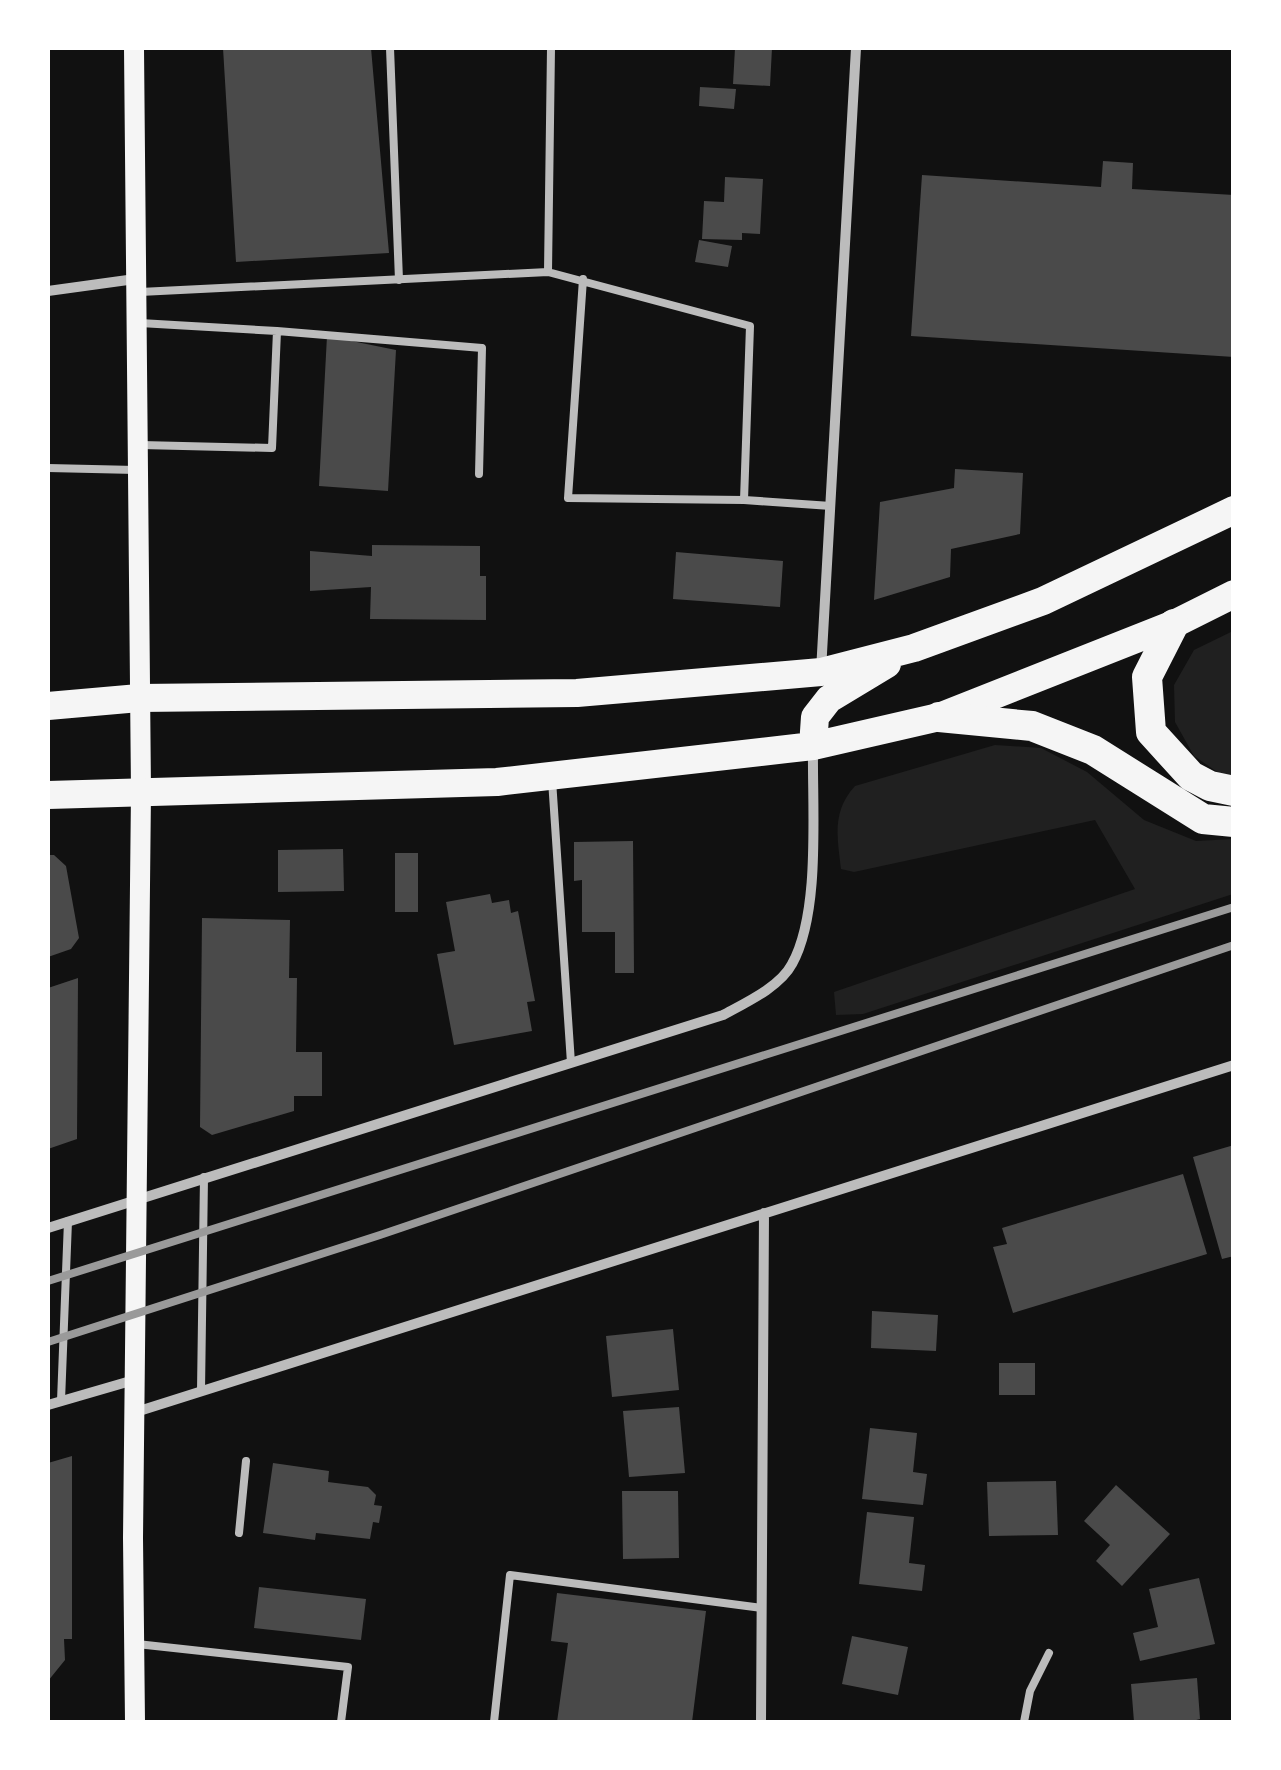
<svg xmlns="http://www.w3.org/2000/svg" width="1281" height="1770" viewBox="0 0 1281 1770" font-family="Roboto,sans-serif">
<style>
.green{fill:#202020}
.building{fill:#4a4a4a}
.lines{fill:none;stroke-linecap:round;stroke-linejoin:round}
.service{stroke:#bcbcbc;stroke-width:8}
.minor{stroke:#bcbcbc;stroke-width:10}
.secondary{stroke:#f5f5f5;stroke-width:20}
.trunk{stroke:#f5f5f5;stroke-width:28}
.motorway{stroke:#f5f5f5;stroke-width:30}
.rail{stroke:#9a9a9a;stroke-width:8}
</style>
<rect width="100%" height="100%" fill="#111"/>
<path class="green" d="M 1233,631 L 1233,780 L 1229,780 L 1194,756 L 1175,722 L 1174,685 L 1194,650 Z
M 995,745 L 1041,748 L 1087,772 L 1144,820 L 1196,841 L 1233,839 L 1233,894 L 863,1014 L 836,1015 L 834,992 L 1135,889 L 1095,820 L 854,872 L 841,869 C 837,836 832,811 855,786 Z"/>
<path class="building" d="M 223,48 L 371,48 L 389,253 L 236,262 Z
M 735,48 L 772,48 L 770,86 L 733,84 Z
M 700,87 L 736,89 L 734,109 L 699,106 Z
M 1103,161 L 1133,163 L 1132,189 L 1234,195 L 1234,357 L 911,336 L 922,175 L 1101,187 Z
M 725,177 L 763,179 L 760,234 L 742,233 L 742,240 L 702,239 L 704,201 L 724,202 Z
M 699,240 L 732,246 L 728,267 L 695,262 Z
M 327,336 L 396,350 L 388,491 L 319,486 Z
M 955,469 L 1023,473 L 1020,534 L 951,549 L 950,577 L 874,600 L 880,502 L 954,488 Z
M 372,545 L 480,546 L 480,576 L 486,576 L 486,620 L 370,619 L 371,587 L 310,591 L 310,551 L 372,556 Z
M 676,552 L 783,561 L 780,607 L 673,599 Z
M 633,841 L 634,973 L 615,973 L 615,932 L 582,932 L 582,880 L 574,881 L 574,842 Z
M 343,849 L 344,891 L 278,892 L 278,850 Z
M 395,853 L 418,853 L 418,912 L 395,912 Z
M 48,855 L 54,855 L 66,866 L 79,938 L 71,949 L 48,957 Z
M 490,894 L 492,903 L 509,900 L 511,913 L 518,911 L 535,1001 L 527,1002 L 532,1031 L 454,1045 L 437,954 L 455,951 L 446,902 Z
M 202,918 L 290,920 L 289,978 L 297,978 L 296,1052 L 322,1052 L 322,1096 L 294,1096 L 294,1111 L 212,1135 L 200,1127 Z
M 78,978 L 77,1139 L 48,1149 L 48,988 Z
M 1234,1145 L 1234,1256 L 1222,1259 L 1193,1157 Z
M 1183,1174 L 1207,1254 L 1013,1313 L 993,1247 L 1007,1244 L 1002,1228 Z
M 872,1311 L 938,1315 L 936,1351 L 871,1348 Z
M 673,1329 L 679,1390 L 612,1397 L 606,1336 Z
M 999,1363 L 1035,1363 L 1035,1395 L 999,1395 Z
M 679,1407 L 685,1473 L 629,1477 L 623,1411 Z
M 870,1428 L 917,1433 L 913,1472 L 927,1474 L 923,1505 L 862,1499 Z
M 72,1456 L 72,1639 L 64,1639 L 65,1660 L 48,1681 L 48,1463 Z
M 273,1463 L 329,1471 L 328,1482 L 368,1487 L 376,1495 L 374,1505 L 382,1506 L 379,1523 L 373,1522 L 370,1539 L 316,1533 L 315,1540 L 263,1533 Z
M 1056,1481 L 1058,1535 L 989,1536 L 987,1482 Z
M 1116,1485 L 1170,1534 L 1122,1586 L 1096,1561 L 1110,1545 L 1084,1521 Z
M 622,1491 L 678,1491 L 679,1558 L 623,1559 Z
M 867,1512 L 914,1517 L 909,1563 L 925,1565 L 922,1591 L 859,1584 Z
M 1199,1578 L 1215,1644 L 1140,1661 L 1133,1633 L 1158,1627 L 1149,1589 Z
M 259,1587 L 366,1599 L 361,1640 L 254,1628 Z
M 557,1593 L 706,1611 L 692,1722 L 557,1722 L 568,1643 L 551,1641 Z
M 852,1636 L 908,1647 L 898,1695 L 842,1684 Z
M 1197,1678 L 1200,1719 L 1189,1722 L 1134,1722 L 1131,1684 Z"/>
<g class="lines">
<path class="service" d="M 390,48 L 399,280
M 548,272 L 551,48
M 583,279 L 568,498 L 744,500
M 140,292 L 548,272 L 750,326 L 744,500 L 831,506
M 140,323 L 277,331 L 272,448 L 141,445
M 277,331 L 482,348 L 479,474
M 48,468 L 136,470
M 552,780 L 571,1063
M 201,1391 L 204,1177
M 61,1401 L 68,1221
M 239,1533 L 246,1461
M 137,1644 L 348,1667 L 341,1722
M 494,1722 L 510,1575 L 762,1608
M 1024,1722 L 1030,1691 L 1049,1653"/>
<path class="minor" d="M 48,291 L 135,279
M 821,671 L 856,48
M 48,1228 L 723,1015 C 745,1003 780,987 792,964 C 821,912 812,808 813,747
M 48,1405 L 134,1380
M 136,1412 L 1234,1065
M 761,1722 L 764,1213"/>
<path class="secondary" d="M 134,48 L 141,792 L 133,1538 L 135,1722"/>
<path class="trunk" d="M 48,706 L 139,698 L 577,693 L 821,672 L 914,648 L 1043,601 L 1234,510
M 813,746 L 815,717 L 829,699 L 887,664
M 48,795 L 497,782 L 813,746 L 939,717 L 1174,624 L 1234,594"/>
<path class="motorway" d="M 1174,624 L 1147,677 L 1151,732 L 1191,776 L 1210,786 L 1234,791
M 939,717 L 1032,726 L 1093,750 L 1203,819 L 1234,822"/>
<path class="rail" d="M 48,1281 L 1234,907
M 48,1342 L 380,1235 L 1234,945"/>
</g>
<rect width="1281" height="1770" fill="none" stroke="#ffffff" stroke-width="100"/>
</svg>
